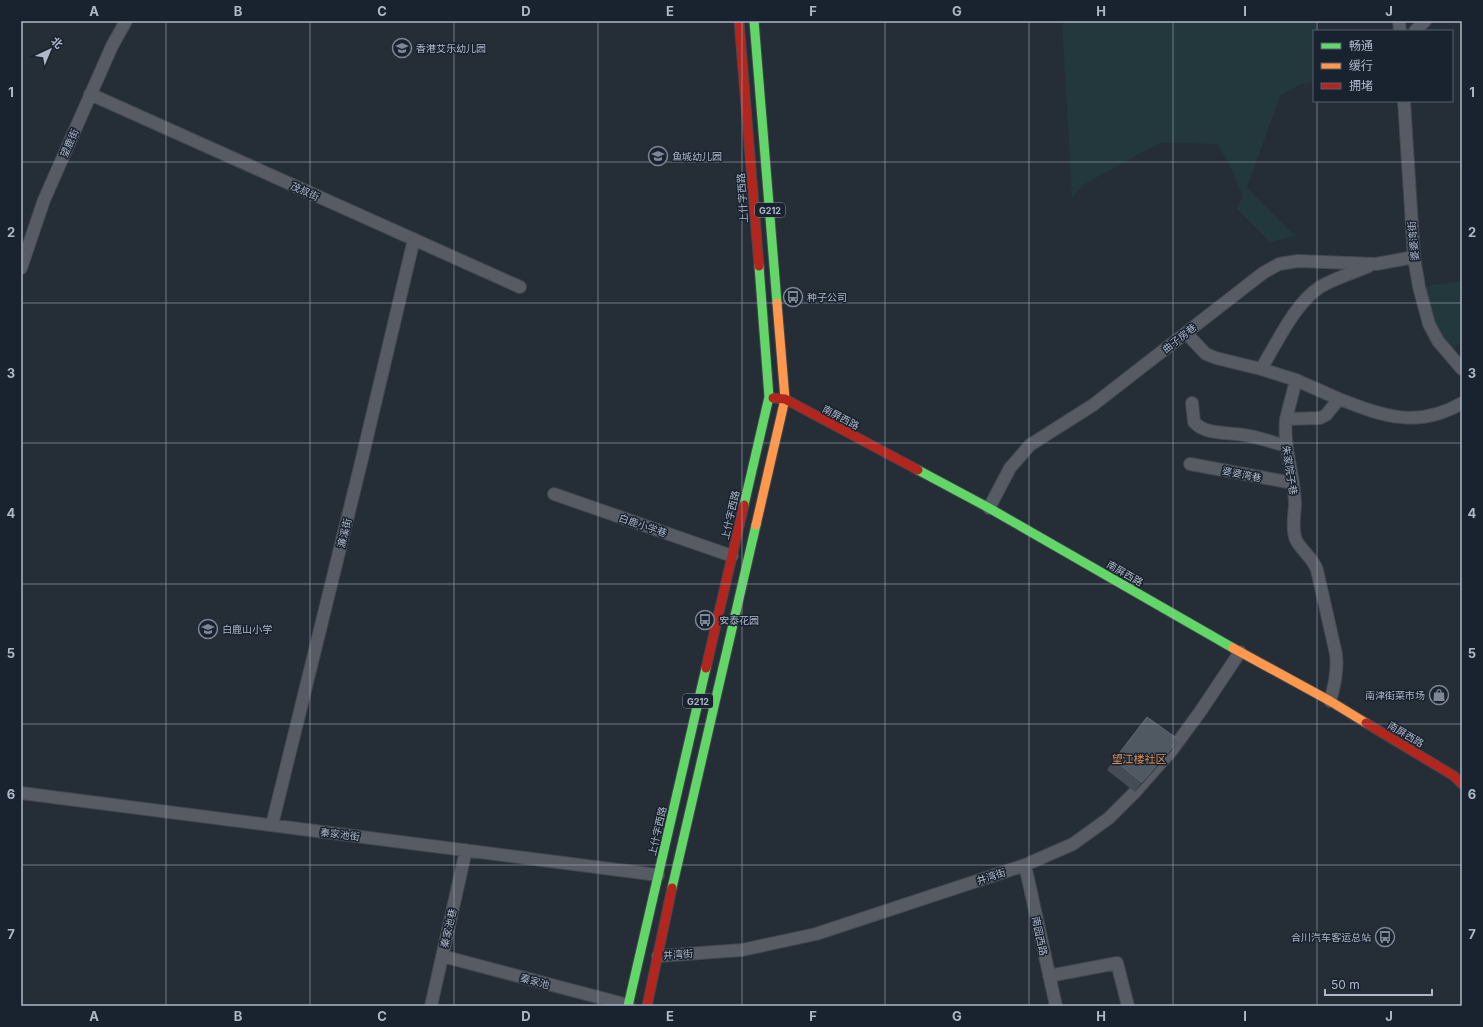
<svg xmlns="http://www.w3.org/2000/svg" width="1483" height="1027" viewBox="0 0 1483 1027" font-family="Inter,'Noto Sans SC',sans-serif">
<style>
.green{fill:#22383c}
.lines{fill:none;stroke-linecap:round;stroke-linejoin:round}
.street-casing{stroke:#42474e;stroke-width:14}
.fast-casing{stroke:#42474e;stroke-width:11}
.slow-casing{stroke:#42474e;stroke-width:11}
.jam-casing{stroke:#42474e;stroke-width:11}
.street{stroke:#565b64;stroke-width:12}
.fast{stroke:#63d668;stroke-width:9}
.slow{stroke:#ff974d;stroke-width:9}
.jam{stroke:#b3261e;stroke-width:9}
.wall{fill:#454c55}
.shaded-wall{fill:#333b43}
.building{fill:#505861;stroke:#5f6771}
.grid{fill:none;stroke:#aeb8c8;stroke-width:1;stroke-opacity:0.55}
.labels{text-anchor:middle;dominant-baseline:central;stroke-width:3;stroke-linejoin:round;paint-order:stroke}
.shield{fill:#192330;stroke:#818b9a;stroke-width:1}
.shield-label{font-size:9px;font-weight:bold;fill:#aeb8c8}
.poi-label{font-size:10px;fill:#aeb8c8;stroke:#192330;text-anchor:start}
.street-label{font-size:10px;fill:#aeb8c8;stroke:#192330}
.neighbourhood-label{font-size:11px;fill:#de8e53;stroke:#192330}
.neatline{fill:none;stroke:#aeb8c8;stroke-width:1.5}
.grid-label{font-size:13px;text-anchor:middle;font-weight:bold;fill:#aeb8c8}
</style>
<rect width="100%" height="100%" fill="#252d36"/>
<path class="green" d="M 1062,21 L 1316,21 L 1317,31 L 1314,31 L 1314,82 L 1299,85 L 1280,96 L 1247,188 L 1295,236 L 1270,242 L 1236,208 L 1243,197 L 1231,168 L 1217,144 L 1159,143 L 1085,184 L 1072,198 Z
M 1462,281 L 1462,341 L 1448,354 L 1419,287 Z"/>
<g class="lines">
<g class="street-casing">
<path id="street" d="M 1399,21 L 1400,31
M 1415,31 L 1425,21
M 90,94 L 520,287
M 1404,101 L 1414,257 L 1419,287 L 1429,324 L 1438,341 L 1462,369
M 21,268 L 44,200 L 112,46 L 126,21
M 1186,333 L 1206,354 L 1216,358 L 1261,369 L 1296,380 L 1339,399
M 1261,369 C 1277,343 1295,303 1320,287 C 1335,278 1353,273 1369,266
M 1192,403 L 1194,422 C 1205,435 1228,432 1244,435 C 1258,437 1272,442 1286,446
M 1286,419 L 1296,380
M 1190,464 L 1293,483
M 554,494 L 732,556
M 989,508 L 1010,468 L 1030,445 L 1093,405 L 1263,273 L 1279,264 L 1298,261 L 1376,264 L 1414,257
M 1330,701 C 1335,685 1338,671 1336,654 L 1317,570 C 1313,558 1302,551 1296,540 C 1292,530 1294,516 1295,506 C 1295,476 1283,449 1286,419 L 1320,418 L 1326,415 L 1339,399 C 1383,416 1418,429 1462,403
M 21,793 L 658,875
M 272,825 L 360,467 L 414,239
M 1025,865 L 1056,1006
M 442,956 L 628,1005
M 658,956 L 742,950 L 816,934 L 1025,865 L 1073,844 L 1109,818 L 1135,792 L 1172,750 L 1200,712 L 1240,652
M 1049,976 L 1117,963 L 1128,1006
M 431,1006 L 466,850"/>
</g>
<g class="fast-casing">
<path id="fast" d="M 754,21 L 777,303
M 918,470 L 989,508 L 1233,648
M 744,505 L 769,397 L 759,266
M 672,888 L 756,525
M 628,1006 L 706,668"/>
</g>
<g class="slow-casing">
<path id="slow" d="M 756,525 L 785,399 L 777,303
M 1233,648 L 1330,701 L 1366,723"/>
</g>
<g class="jam-casing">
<path id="jam" d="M 739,21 L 759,266
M 773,398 L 785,399 L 918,470
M 706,668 L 744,505
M 1366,723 L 1454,776 L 1462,784
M 647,1006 L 672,888"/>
</g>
<use href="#street" class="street"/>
<use href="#fast" class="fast"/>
<use href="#slow" class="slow"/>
<use href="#jam" class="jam"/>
</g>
<path class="wall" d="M 1179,740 L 1172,750 L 1135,792 L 1107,770 L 1114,760 Z"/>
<path class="shaded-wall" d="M 1179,740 L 1172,750 L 1135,792 L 1142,782 Z"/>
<path class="building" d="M 1147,717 L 1179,740 L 1142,782 L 1114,760 Z"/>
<path class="grid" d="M 166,21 L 166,1006M 310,21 L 310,1006M 454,21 L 454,1006M 598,21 L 598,1006M 742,21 L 742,1006M 885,21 L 885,1006M 1029,21 L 1029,1006M 1173,21 L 1173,1006M 1317,21 L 1317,31M 1317,101 L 1317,1006M 21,162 L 1462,162M 21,303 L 1462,303M 21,443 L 1462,443M 21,584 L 1462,584M 21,724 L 1462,724M 21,865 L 1462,865"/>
<defs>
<g id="school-ring" transform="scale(1)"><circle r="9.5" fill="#192330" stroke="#7e8795" stroke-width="1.5"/><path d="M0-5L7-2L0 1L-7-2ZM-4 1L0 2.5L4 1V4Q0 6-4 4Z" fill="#7e8795"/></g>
<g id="bus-ring" transform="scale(1)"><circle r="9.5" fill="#192330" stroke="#7e8795" stroke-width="1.5"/><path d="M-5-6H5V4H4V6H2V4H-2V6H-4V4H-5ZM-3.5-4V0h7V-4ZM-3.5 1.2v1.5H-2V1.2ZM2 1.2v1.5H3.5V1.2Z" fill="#7e8795"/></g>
<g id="shop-ring" transform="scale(1)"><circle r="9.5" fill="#192330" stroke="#7e8795" stroke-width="1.5"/><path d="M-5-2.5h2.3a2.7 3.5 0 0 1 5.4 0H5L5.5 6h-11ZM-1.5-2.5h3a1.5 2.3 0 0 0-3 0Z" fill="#7e8795"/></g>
</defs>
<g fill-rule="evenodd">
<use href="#school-ring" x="402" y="48"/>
<use href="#school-ring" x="658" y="156"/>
<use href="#bus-ring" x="793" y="297"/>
<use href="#bus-ring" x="705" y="620"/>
<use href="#school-ring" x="208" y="629"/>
<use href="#shop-ring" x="1439" y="695"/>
<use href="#bus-ring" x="1385" y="937"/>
</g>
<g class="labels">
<g class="shield">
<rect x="755" y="203" width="30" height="14" rx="3"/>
<rect x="683" y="694" width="30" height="14" rx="3"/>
</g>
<g class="shield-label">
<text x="770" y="210">G212</text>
<text x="698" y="701">G212</text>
</g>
<g class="poi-label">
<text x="416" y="48">香港艾乐幼儿园</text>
<text x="672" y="156">鱼城幼儿园</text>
<text x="807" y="297">种子公司</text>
<text x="719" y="620">安泰花园</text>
<text x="222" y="629">白鹿山小学</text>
<text x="1425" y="695" text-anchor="end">南津街菜市场</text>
<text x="1371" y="937" text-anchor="end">合川汽车客运总站</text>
</g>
<g class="street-label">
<text transform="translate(69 143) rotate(-66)">望鹿街</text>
<text transform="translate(305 191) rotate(24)">茂叔街</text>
<text transform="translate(742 198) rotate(-94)">上什字西路</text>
<text transform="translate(1413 241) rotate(-95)">婆婆湾街</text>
<text transform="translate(1179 338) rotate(-38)">曲子房巷</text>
<text transform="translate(841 417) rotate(28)">南屏西路</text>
<text transform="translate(1290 470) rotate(81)">朱家院子巷</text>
<text transform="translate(1242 474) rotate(11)">婆婆湾巷</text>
<text transform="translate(730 515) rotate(-77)">上什字西路</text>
<text transform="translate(643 525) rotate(19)">白鹿小学巷</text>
<text transform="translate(344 533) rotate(-76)">濂溪街</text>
<text transform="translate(1125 573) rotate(30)">南屏西路</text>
<text transform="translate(1406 734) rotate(31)">南屏西路</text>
<text transform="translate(657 831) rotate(-77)">上什字西路</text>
<text transform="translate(340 834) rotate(7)">秦家池街</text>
<text transform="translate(991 876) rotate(-18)">井湾街</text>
<text transform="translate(448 928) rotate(-77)">秦家池巷</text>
<text transform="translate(1040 936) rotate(78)">南园西路</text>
<text transform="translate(678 954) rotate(-4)">井湾街</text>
<text transform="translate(535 981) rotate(15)">秦家池</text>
</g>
<g class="neighbourhood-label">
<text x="1139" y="759">望江楼社区</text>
</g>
</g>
<rect width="1483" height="1027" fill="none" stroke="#192330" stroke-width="44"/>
<rect x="1313" y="30" width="140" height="72" fill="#192330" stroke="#555f6d"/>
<rect x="1321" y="43" width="20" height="6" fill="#63d668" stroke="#555f6d"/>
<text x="1349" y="50" font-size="12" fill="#aeb8c8">畅通</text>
<rect x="1321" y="63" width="20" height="6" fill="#ff974d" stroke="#555f6d"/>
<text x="1349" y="70" font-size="12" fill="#aeb8c8">缓行</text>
<rect x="1321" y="83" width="20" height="6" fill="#b3261e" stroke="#555f6d"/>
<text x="1349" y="90" font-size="12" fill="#aeb8c8">拥堵</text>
<g transform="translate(50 50) rotate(44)" stroke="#192330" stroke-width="3" paint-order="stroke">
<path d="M0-3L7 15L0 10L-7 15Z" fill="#aeb8c8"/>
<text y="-6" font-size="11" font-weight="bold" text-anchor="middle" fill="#aeb8c8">北</text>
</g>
<path d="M1325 989v6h107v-6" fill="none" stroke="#aeb8c8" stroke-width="2"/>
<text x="1331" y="989" font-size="12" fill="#aeb8c8" stroke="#192330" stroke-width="3" paint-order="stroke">50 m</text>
<rect x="22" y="22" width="1439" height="983" class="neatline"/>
<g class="grid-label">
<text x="94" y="16">A</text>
<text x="238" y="16">B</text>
<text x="382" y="16">C</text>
<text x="526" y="16">D</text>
<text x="670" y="16">E</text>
<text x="813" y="16">F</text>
<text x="957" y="16">G</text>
<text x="1101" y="16">H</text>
<text x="1245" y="16">I</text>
<text x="1389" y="16">J</text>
<text x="11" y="97">1</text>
<text x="1472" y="97">1</text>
<text x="11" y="237">2</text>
<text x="1472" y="237">2</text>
<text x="11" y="378">3</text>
<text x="1472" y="378">3</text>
<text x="11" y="518">4</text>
<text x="1472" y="518">4</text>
<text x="11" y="658">5</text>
<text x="1472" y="658">5</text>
<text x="11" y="799">6</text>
<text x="1472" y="799">6</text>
<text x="11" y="939">7</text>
<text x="1472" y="939">7</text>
<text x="94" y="1021">A</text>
<text x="238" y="1021">B</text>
<text x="382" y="1021">C</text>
<text x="526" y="1021">D</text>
<text x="670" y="1021">E</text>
<text x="813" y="1021">F</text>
<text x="957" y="1021">G</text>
<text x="1101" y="1021">H</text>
<text x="1245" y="1021">I</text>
<text x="1389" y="1021">J</text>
</g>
</svg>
